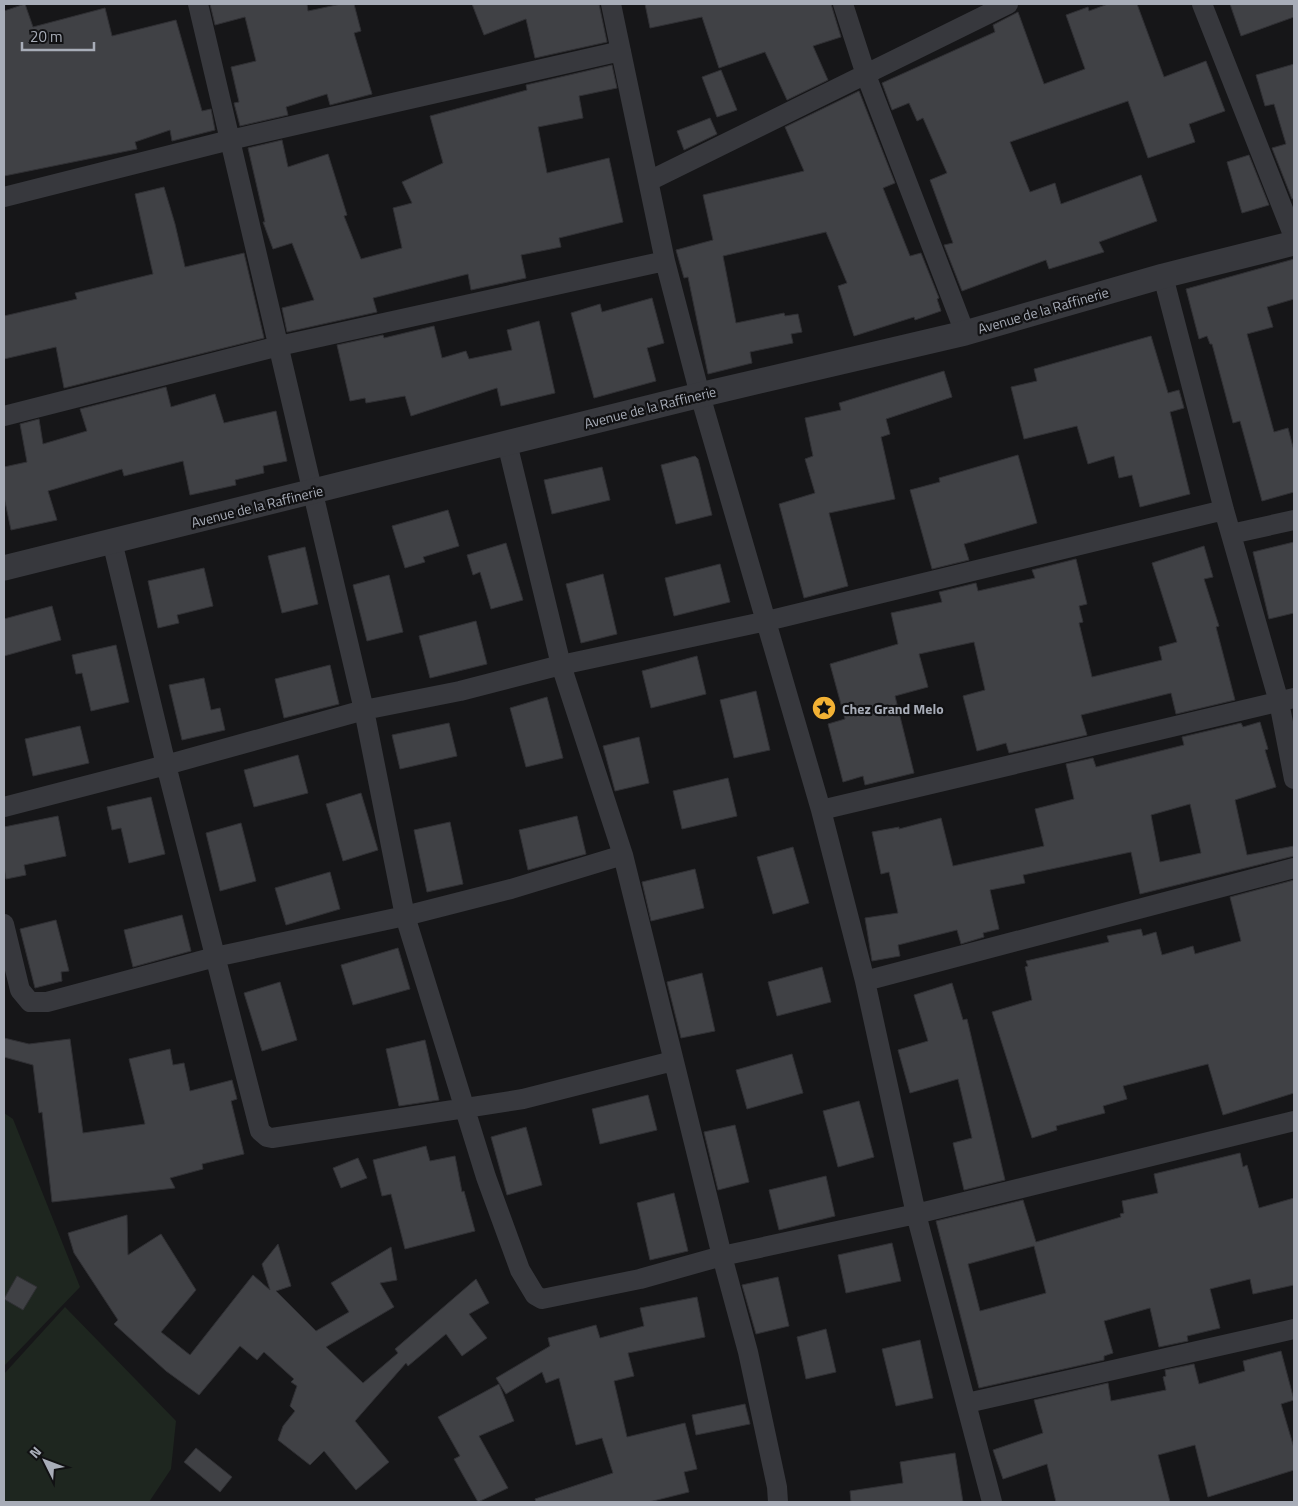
<svg xmlns="http://www.w3.org/2000/svg" width="1298" height="1506" viewBox="0 0 1298 1506" font-family="'Titillium Web',sans-serif">
<style>
.green{fill:#1e261f}
.building{fill:#404145;stroke:#303034;fill-rule:evenodd}
.lines{fill:none;stroke-linecap:round;stroke-linejoin:round}
.minor{stroke:#37383d;stroke-width:20}
.tertiary{stroke:#37383d;stroke-width:25}
.labels{text-anchor:middle;dominant-baseline:central;stroke-width:4.5;stroke-linejoin:round;paint-order:stroke}
.street-label{font-size:14px;fill:#a8adb8;stroke:#111113}
.poi-label{font-size:14px;font-weight:bold;fill:#a8adb8;stroke:#111113;text-anchor:start}
</style>
<rect width="100%" height="100%" fill="#161618"/>
<path class="green" d="M 4,1113 L 13,1119 L 80,1287 L 4,1366 Z
M 65,1307 L 176,1421 L 171,1469 L 149,1502 L 4,1502 L 4,1374 Z"/>
<path class="building" d="M 25,4 L 33,27 L 105,8 L 112,36 L 176,20 L 202,111 L 211,109 L 215,130 L 172,141 L 170,130 L 135,142 L 137,149 L 4,176 L 4,11 Z
M 210,4 L 307,4 L 308,11 L 341,4 L 354,4 L 361,31 L 354,33 L 372,94 L 330,105 L 327,94 L 286,107 L 288,115 L 240,126 L 234,103 L 239,102 L 231,67 L 256,61 L 245,17 L 215,25 Z
M 472,4 L 599,4 L 607,42 L 535,58 L 526,19 L 484,35 Z
M 645,4 L 831,4 L 841,37 L 813,46 L 828,80 L 787,100 L 765,52 L 719,68 L 702,17 L 650,28 Z
M 1108,4 L 1137,4 L 1164,77 L 1206,61 L 1225,111 L 1189,124 L 1195,142 L 1148,158 L 1128,101 L 1010,142 L 1030,192 L 1055,183 L 1061,204 L 1141,175 L 1157,221 L 1099,242 L 1104,252 L 1049,269 L 1046,260 L 962,291 L 944,245 L 953,243 L 930,180 L 947,173 L 923,118 L 917,121 L 909,103 L 892,110 L 882,83 L 995,32 L 993,25 L 1018,12 L 1044,84 L 1085,69 L 1066,15 L 1088,7 L 1089,11 Z
M 1230,4 L 1294,4 L 1294,17 L 1241,36 Z
M 1294,64 L 1294,198 L 1292,199 L 1272,148 L 1286,144 L 1274,104 L 1265,106 L 1256,75 Z
M 612,65 L 617,88 L 579,96 L 583,118 L 538,127 L 547,173 L 609,158 L 623,222 L 559,238 L 561,247 L 521,255 L 526,278 L 471,290 L 468,274 L 373,298 L 377,312 L 287,332 L 282,308 L 314,300 L 292,243 L 273,249 L 263,222 L 265,222 L 248,148 L 282,140 L 288,167 L 328,154 L 347,215 L 344,216 L 361,259 L 402,248 L 393,208 L 412,203 L 402,182 L 443,163 L 430,116 L 527,90 L 526,85 Z
M 721,70 L 737,110 L 717,117 L 702,77 Z
M 859,91 L 895,183 L 883,188 L 910,256 L 921,253 L 939,298 L 937,299 L 941,311 L 915,320 L 914,317 L 854,336 L 838,286 L 847,283 L 826,232 L 723,256 L 736,323 L 784,313 L 785,316 L 798,314 L 802,332 L 791,334 L 793,343 L 750,352 L 752,363 L 708,374 L 688,277 L 684,278 L 676,250 L 713,240 L 703,195 L 804,171 L 785,127 Z
M 710,118 L 717,134 L 684,150 L 677,131 Z
M 1249,155 L 1269,205 L 1242,213 L 1227,162 Z
M 164,187 L 175,224 L 185,267 L 244,253 L 264,338 L 64,388 L 56,347 L 4,359 L 4,316 L 77,299 L 75,293 L 153,274 L 135,194 Z
M 1294,259 L 1294,299 L 1267,307 L 1273,327 L 1247,334 L 1274,432 L 1288,428 L 1294,451 L 1294,492 L 1262,501 L 1240,421 L 1233,423 L 1212,344 L 1210,344 L 1207,336 L 1199,339 L 1186,289 Z
M 652,298 L 664,343 L 647,348 L 656,381 L 594,398 L 571,313 L 600,304 L 602,312 Z
M 539,321 L 555,393 L 501,406 L 497,388 L 411,416 L 405,396 L 366,403 L 365,398 L 350,401 L 337,345 L 383,335 L 384,338 L 434,326 L 442,358 L 466,351 L 469,359 L 512,350 L 507,330 Z
M 1151,336 L 1168,393 L 1179,390 L 1184,408 L 1170,412 L 1190,494 L 1140,507 L 1132,475 L 1119,478 L 1114,456 L 1088,464 L 1077,426 L 1024,439 L 1011,387 L 1037,381 L 1034,369 Z
M 944,371 L 952,397 L 886,419 L 890,434 L 881,437 L 895,499 L 829,513 L 848,586 L 804,598 L 779,504 L 815,493 L 805,459 L 813,456 L 805,418 L 841,410 L 839,403 Z
M 166,387 L 171,407 L 215,394 L 224,423 L 276,411 L 287,461 L 263,466 L 264,473 L 235,480 L 236,485 L 190,495 L 183,461 L 124,476 L 122,469 L 48,491 L 57,520 L 11,530 L 4,497 L 4,467 L 27,462 L 20,424 L 39,419 L 43,444 L 87,431 L 80,409 Z
M 1018,455 L 1037,523 L 964,544 L 969,560 L 932,569 L 910,490 L 940,482 L 939,478 Z
M 695,456 L 698,459 L 712,515 L 676,524 L 661,465 Z
M 602,467 L 610,500 L 552,514 L 544,480 Z
M 448,510 L 459,546 L 423,557 L 425,562 L 405,568 L 392,526 Z
M 1294,542 L 1294,613 L 1269,619 L 1253,552 Z
M 506,543 L 523,600 L 491,609 L 480,572 L 473,575 L 467,555 Z
M 1204,546 L 1213,577 L 1204,579 L 1219,626 L 1216,627 L 1235,700 L 1176,714 L 1171,693 L 1081,715 L 1087,735 L 1009,753 L 1006,743 L 977,751 L 963,696 L 985,690 L 974,642 L 919,654 L 928,687 L 895,696 L 914,773 L 865,785 L 863,776 L 843,782 L 828,724 L 845,719 L 830,664 L 898,644 L 891,613 L 942,602 L 939,592 L 976,583 L 978,591 L 1035,578 L 1032,570 L 1076,559 L 1087,604 L 1079,606 L 1083,622 L 1079,623 L 1092,677 L 1162,660 L 1159,647 L 1177,642 L 1152,563 Z
M 305,547 L 318,604 L 282,613 L 268,556 Z
M 720,564 L 730,602 L 674,616 L 665,578 Z
M 204,568 L 213,606 L 177,615 L 179,623 L 158,628 L 148,581 Z
M 603,574 L 617,634 L 581,643 L 566,584 Z
M 389,575 L 403,632 L 367,641 L 353,585 Z
M 52,606 L 61,640 L 4,656 L 4,619 Z
M 476,621 L 487,664 L 430,678 L 419,636 Z
M 116,645 L 129,702 L 91,711 L 82,673 L 76,674 L 72,655 Z
M 697,656 L 706,694 L 651,708 L 642,671 Z
M 330,665 L 339,704 L 284,718 L 275,679 Z
M 204,678 L 211,710 L 220,708 L 225,730 L 182,740 L 169,685 Z
M 756,691 L 770,750 L 734,758 L 720,700 Z
M 547,697 L 563,758 L 526,767 L 510,708 Z
M 1260,722 L 1268,749 L 1265,750 L 1276,787 L 1235,800 L 1247,855 L 1294,846 L 1294,856 L 1140,894 L 1131,852 L 1023,875 L 1025,883 L 990,890 L 999,929 L 983,933 L 984,937 L 961,944 L 957,930 L 898,945 L 900,956 L 872,961 L 865,918 L 898,913 L 889,872 L 881,874 L 872,832 L 899,827 L 899,829 L 941,818 L 953,866 L 1044,846 L 1035,809 L 1074,799 L 1066,764 L 1093,758 L 1096,767 L 1184,745 L 1182,737 L 1241,723 L 1243,727 ZM 1190,804 L 1201,853 L 1160,862 L 1151,815 Z
M 449,723 L 457,756 L 400,769 L 392,735 Z
M 80,726 L 89,763 L 33,776 L 25,739 Z
M 639,737 L 649,783 L 615,791 L 603,746 Z
M 298,755 L 308,793 L 254,807 L 244,770 Z
M 728,778 L 737,816 L 682,829 L 673,791 Z
M 361,793 L 378,850 L 343,861 L 326,804 Z
M 151,797 L 165,854 L 129,863 L 121,828 L 112,830 L 107,807 Z
M 58,816 L 66,856 L 24,865 L 26,875 L 6,879 L 4,867 L 4,827 Z
M 577,816 L 586,854 L 528,870 L 519,830 Z
M 450,822 L 463,884 L 427,892 L 414,830 Z
M 241,823 L 256,881 L 220,891 L 206,833 Z
M 793,847 L 809,903 L 773,914 L 757,857 Z
M 695,869 L 704,908 L 651,921 L 642,882 Z
M 330,872 L 340,909 L 286,925 L 275,888 Z
M 1294,880 L 1294,1093 L 1223,1115 L 1208,1064 L 1123,1086 L 1127,1099 L 1103,1106 L 1105,1113 L 1056,1126 L 1057,1130 L 1032,1138 L 992,1012 L 1032,1000 L 1025,967 L 1028,966 L 1026,961 L 1109,942 L 1107,936 L 1141,929 L 1143,936 L 1156,932 L 1162,955 L 1193,946 L 1195,954 L 1241,941 L 1230,897 Z
M 182,915 L 191,951 L 133,967 L 124,930 Z
M 56,920 L 69,971 L 61,972 L 62,981 L 35,988 L 20,929 Z
M 398,948 L 410,989 L 353,1005 L 341,965 Z
M 822,967 L 831,1002 L 777,1016 L 768,982 Z
M 702,973 L 715,1031 L 681,1038 L 667,982 Z
M 280,982 L 297,1040 L 262,1051 L 244,993 Z
M 952,983 L 963,1020 L 967,1019 L 1005,1180 L 964,1190 L 953,1143 L 972,1138 L 958,1079 L 910,1093 L 898,1050 L 928,1041 L 914,995 Z
M 4,1038 L 29,1044 L 70,1039 L 83,1133 L 145,1124 L 129,1059 L 170,1049 L 173,1065 L 184,1063 L 190,1091 L 232,1080 L 237,1099 L 231,1101 L 244,1154 L 202,1164 L 203,1169 L 170,1178 L 175,1188 L 52,1202 L 42,1112 L 39,1113 L 33,1065 L 4,1057 Z
M 425,1040 L 439,1100 L 399,1106 L 386,1049 Z
M 792,1054 L 803,1093 L 747,1109 L 736,1070 Z
M 648,1095 L 657,1130 L 600,1144 L 592,1109 Z
M 859,1101 L 874,1157 L 838,1167 L 823,1111 Z
M 735,1125 L 749,1182 L 718,1190 L 704,1132 Z
M 526,1127 L 542,1185 L 507,1195 L 491,1137 Z
M 426,1146 L 430,1161 L 455,1156 L 462,1192 L 464,1191 L 475,1231 L 405,1249 L 391,1194 L 382,1196 L 373,1160 Z
M 1240,1153 L 1243,1167 L 1247,1165 L 1259,1208 L 1294,1198 L 1294,1285 L 1253,1294 L 1250,1279 L 1210,1289 L 1220,1328 L 1187,1336 L 1188,1341 L 1159,1347 L 1150,1308 L 1104,1321 L 1113,1353 L 1104,1356 L 1104,1360 L 979,1388 L 936,1221 L 1023,1200 L 1036,1242 L 1121,1217 L 1120,1214 L 1124,1213 L 1122,1201 L 1158,1193 L 1154,1174 ZM 1034,1246 L 1046,1293 L 980,1311 L 968,1264 Z
M 358,1158 L 367,1178 L 341,1188 L 333,1168 Z
M 826,1176 L 835,1216 L 779,1230 L 769,1190 Z
M 674,1193 L 688,1251 L 650,1260 L 637,1203 Z
M 127,1215 L 128,1255 L 161,1234 L 196,1290 L 161,1332 L 190,1355 L 253,1275 L 270,1290 L 262,1264 L 278,1244 L 291,1286 L 276,1291 L 316,1331 L 349,1312 L 331,1283 L 391,1247 L 397,1280 L 380,1283 L 394,1307 L 326,1347 L 363,1383 L 398,1353 L 395,1349 L 476,1279 L 489,1303 L 469,1314 L 487,1338 L 462,1356 L 446,1334 L 408,1366 L 406,1363 L 355,1421 L 389,1462 L 356,1490 L 324,1451 L 310,1465 L 278,1440 L 283,1426 L 295,1411 L 290,1406 L 297,1386 L 291,1382 L 294,1379 L 264,1352 L 257,1360 L 240,1346 L 199,1395 L 166,1371 L 114,1324 L 118,1320 L 74,1253 L 68,1233 Z
M 892,1243 L 901,1281 L 846,1293 L 838,1255 Z
M 17,1276 L 37,1287 L 23,1310 L 4,1299 Z
M 778,1277 L 789,1326 L 756,1334 L 742,1285 Z
M 697,1297 L 705,1337 L 628,1353 L 634,1376 L 614,1381 L 627,1437 L 685,1423 L 697,1469 L 684,1472 L 689,1492 L 649,1502 L 536,1502 L 535,1499 L 613,1473 L 602,1438 L 576,1445 L 559,1378 L 546,1383 L 542,1372 L 506,1394 L 496,1378 L 550,1346 L 548,1338 L 596,1325 L 600,1338 L 644,1326 L 640,1308 Z
M 826,1329 L 836,1372 L 806,1379 L 797,1337 Z
M 920,1340 L 933,1398 L 896,1406 L 882,1349 Z
M 1281,1351 L 1294,1400 L 1281,1404 L 1294,1448 L 1294,1470 L 1208,1497 L 1195,1445 L 1158,1455 L 1170,1502 L 1056,1502 L 1047,1464 L 1003,1479 L 993,1450 L 1043,1433 L 1034,1400 L 1108,1383 L 1111,1401 L 1166,1390 L 1163,1377 L 1166,1376 L 1165,1370 L 1194,1364 L 1199,1384 L 1245,1371 L 1243,1361 Z
M 499,1384 L 514,1421 L 479,1436 L 508,1488 L 478,1502 L 454,1459 L 460,1456 L 438,1417 Z
M 745,1404 L 750,1424 L 696,1435 L 692,1415 Z
M 196,1448 L 232,1477 L 220,1492 L 184,1462 Z
M 955,1453 L 963,1502 L 851,1502 L 850,1491 L 903,1483 L 900,1462 Z"/>
<g class="lines">
<path class="minor" d="M 198,4 L 364,710 L 405,916 L 486,1177 L 520,1270 L 535,1295 L 542,1299 L 640,1279 L 722,1256 L 916,1214 L 1294,1121
M 611,4 L 665,261 L 700,395 L 821,810 L 865,981 L 916,1214 L 992,1502
M 843,4 L 866,75 L 965,333
M 1202,4 L 1294,237
M 649,181 L 1008,4
M 4,197 L 230,140 L 621,51
M 1163,276 L 1224,510 L 1279,702 L 1294,779
M 4,416 L 279,346 L 665,261
M 507,443 L 561,665 L 623,855 L 722,1256 L 748,1352 L 777,1487 L 778,1502
M 1231,534 L 1294,520
M 112,541 L 166,765 L 260,1131 L 267,1137 L 272,1138 L 523,1099 L 673,1061
M 4,807 L 166,765 L 364,710 L 460,691 L 561,665 L 767,621 L 1224,510
M 821,810 L 1294,698
M 4,924 L 20,990 L 30,1002 L 47,1002 L 215,957 L 405,916 L 511,889 L 623,855
M 865,981 L 1294,868
M 967,1403 L 1294,1329"/>
<path class="tertiary" d="M 4,568 L 700,395 L 965,333 L 1163,276 L 1294,243"/>
</g>
<defs>
<g id="sight-disc" transform="scale(1.25)"><circle r="9.5" fill="#f2b134" stroke="#111113"/><path d="M0-6L1.8-2.2L6-1.7L2.9 1.2L3.7 5.4L0 3.3L-3.7 5.4L-2.9 1.2L-6-1.7L-1.8-2.2Z" fill="#111"/></g>
</defs>
<g fill-rule="evenodd">
<use href="#sight-disc" x="824" y="708"/>
</g>
<g class="labels">
<g class="street-label">
<text transform="translate(1043 310) rotate(-16)">Avenue de la Raffinerie</text>
<text transform="translate(650 407) rotate(-14)">Avenue de la Raffinerie</text>
<text transform="translate(257 506) rotate(-14)">Avenue de la Raffinerie</text>
</g>
<g class="poi-label">
<text x="842" y="708">Chez Grand Melo</text>
</g>
</g>
<rect width="1298" height="1506" fill="none" stroke="#a8adb8" stroke-width="10"/>
<g transform="translate(45 1461) rotate(312)" stroke="#111113" stroke-width="4" paint-order="stroke">
<path d="M0-4L9 19L0 12L-9 19Z" fill="#a8adb8"/>
<text y="-8" font-size="14" font-weight="bold" text-anchor="middle" fill="#a8adb8">N</text>
</g>
<path d="M22 42v8h72v-8" fill="none" stroke="#a8adb8" stroke-width="2.5"/>
<text x="30" y="42" font-size="15" fill="#a8adb8" stroke="#111113" stroke-width="4" paint-order="stroke">20 m</text>
</svg>
